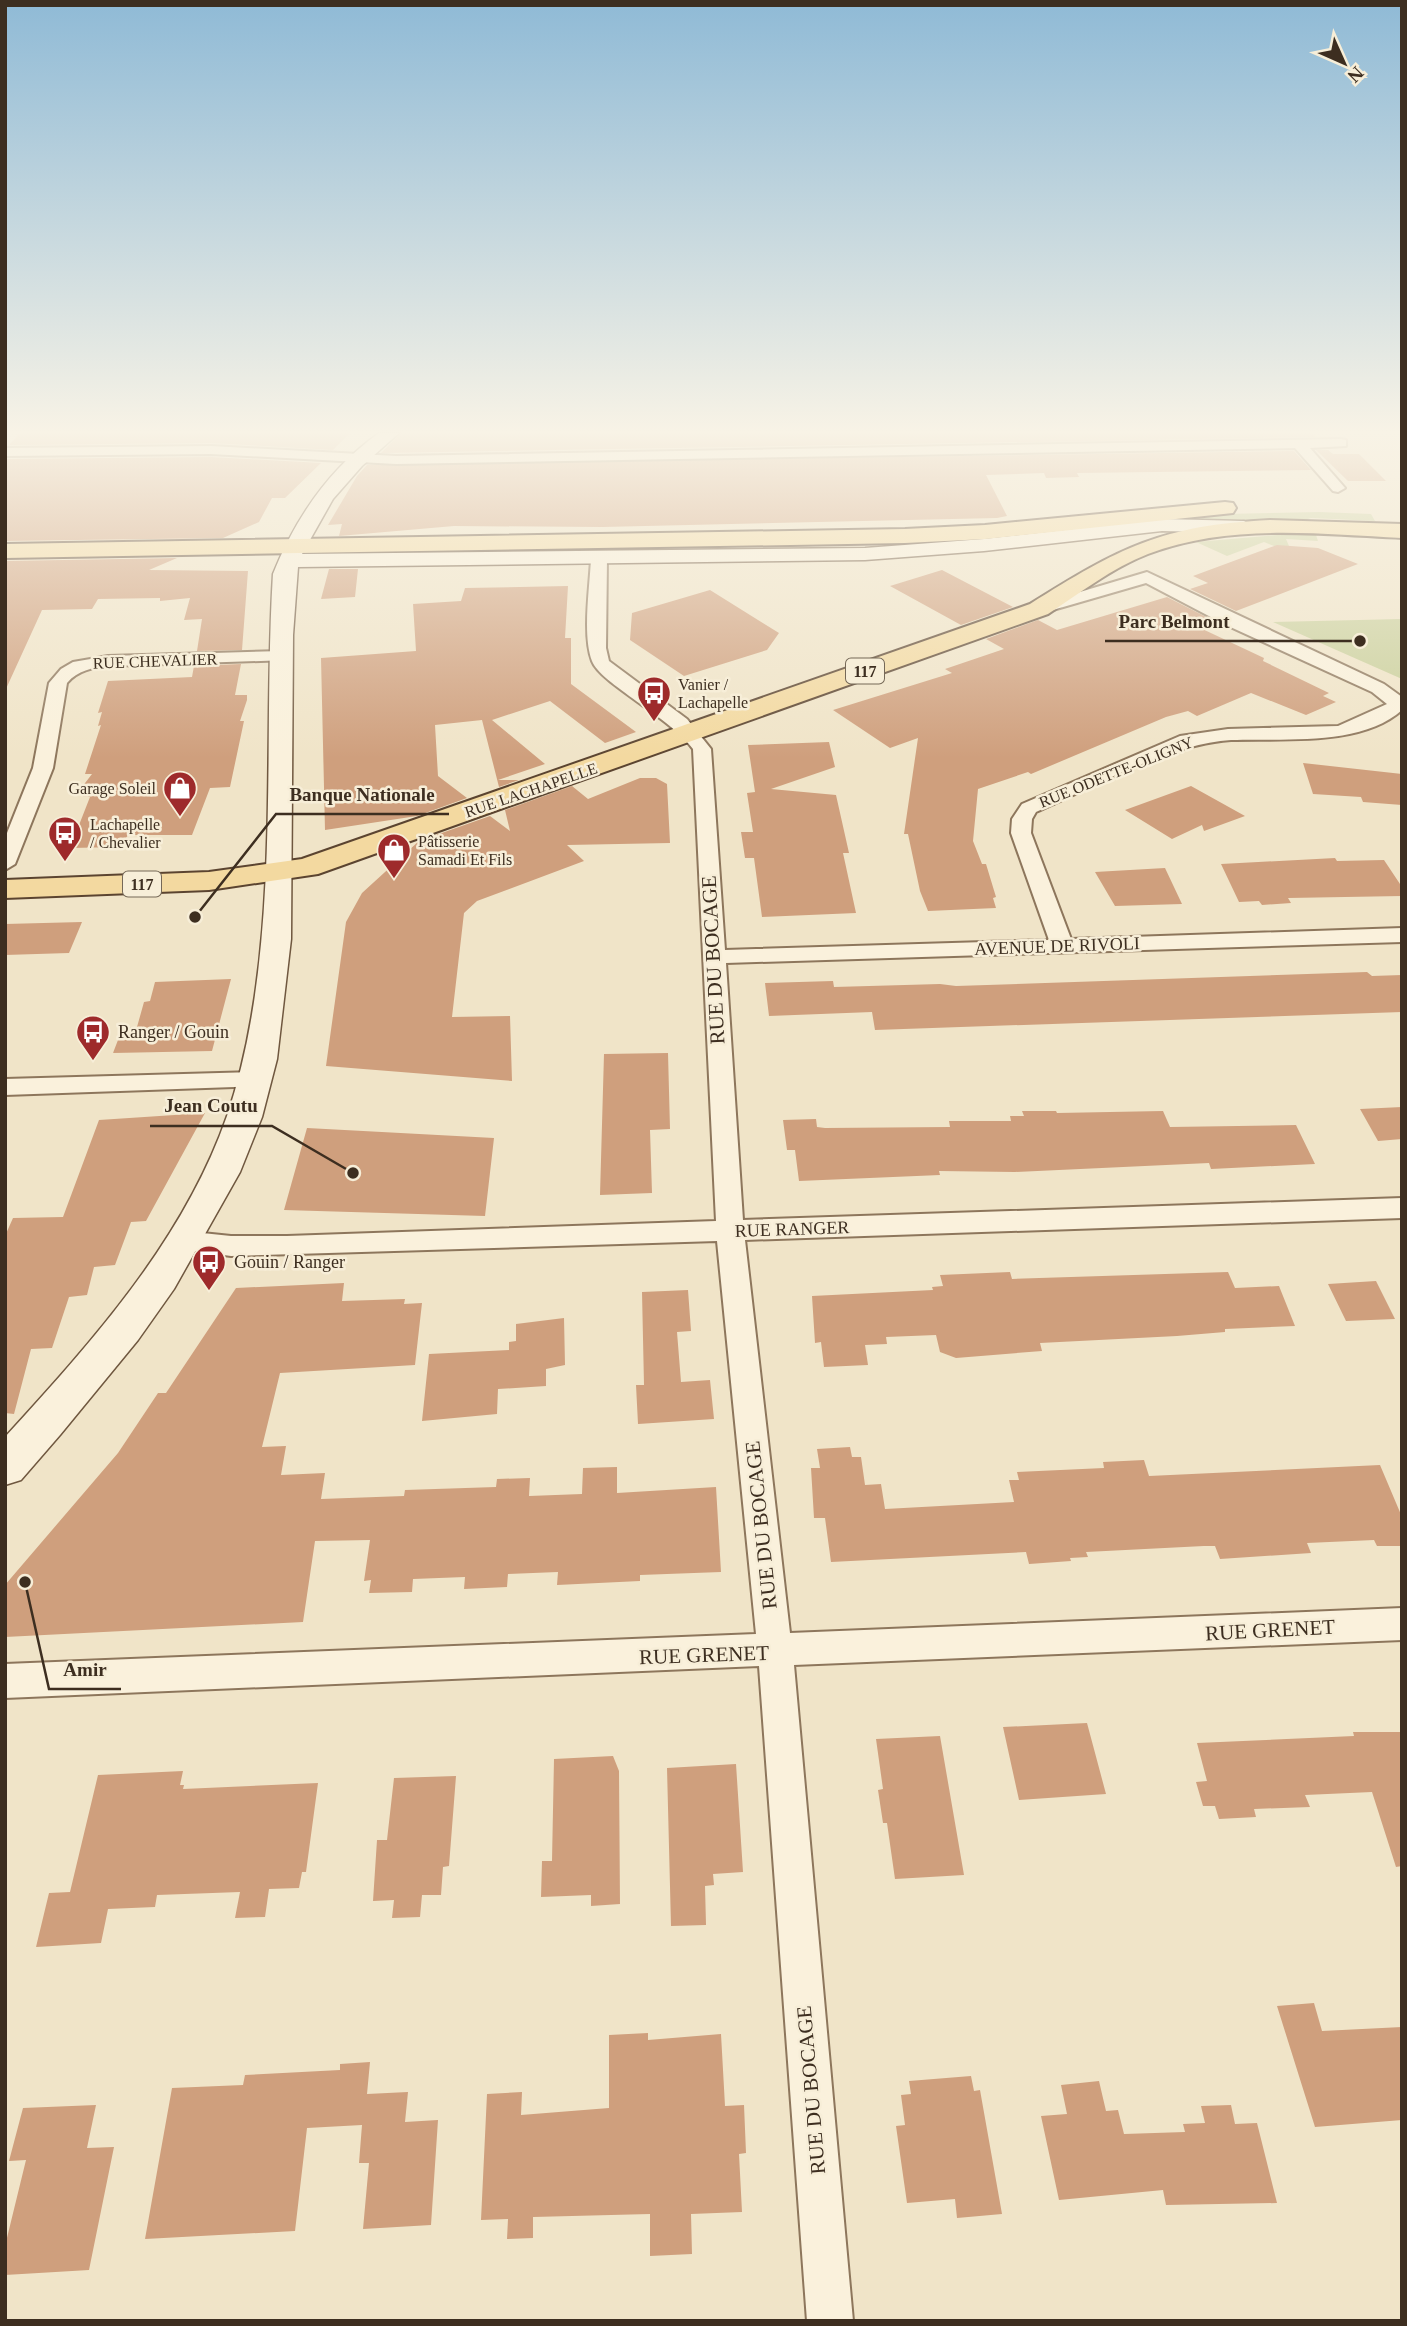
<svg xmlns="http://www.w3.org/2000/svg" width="1407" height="2326" viewBox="0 0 1407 2326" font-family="Georgia,serif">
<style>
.green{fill:#c9cf9b}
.building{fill:#cf9f7d}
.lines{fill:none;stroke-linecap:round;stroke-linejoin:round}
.street-casing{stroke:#8d765c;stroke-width:4}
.secondary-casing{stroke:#6f573f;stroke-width:3}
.primary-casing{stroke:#5b4430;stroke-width:4}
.street{fill:#faf1dc;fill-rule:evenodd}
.secondary{fill:#faf1dc;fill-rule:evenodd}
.primary{fill:#f3d9a0;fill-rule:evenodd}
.labels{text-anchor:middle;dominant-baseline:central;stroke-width:5;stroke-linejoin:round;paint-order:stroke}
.far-street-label{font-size:16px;fill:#3d2e20;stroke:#f7eed8}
.shield{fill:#f7eed8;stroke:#756857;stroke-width:2}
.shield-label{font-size:16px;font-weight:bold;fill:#3d2e20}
.far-poi-label{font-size:16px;fill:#3d2e20;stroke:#f7eed8;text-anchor:start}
.street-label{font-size:18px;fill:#3d2e20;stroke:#f7eed8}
.poi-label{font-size:18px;fill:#3d2e20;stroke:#f7eed8;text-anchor:start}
.near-street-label{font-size:21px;fill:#3d2e20;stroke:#f7eed8}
.leader{fill:none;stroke:#3d2e20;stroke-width:2.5}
.callout-dot{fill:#3d2e20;stroke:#f7eed8;stroke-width:2.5}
.callout-label{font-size:19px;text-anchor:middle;font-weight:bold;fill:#3d2e20;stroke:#f7eed8;stroke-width:5;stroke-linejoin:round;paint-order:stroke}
</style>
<rect width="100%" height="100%" fill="#f0e4c8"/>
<path class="green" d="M 1319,512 L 1371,514 L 1375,521 L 1311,518 L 1308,519 L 1309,522 L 1163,522 L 1153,519 L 1224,514 Z
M 1277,535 L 1316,535 L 1318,541 L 1286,539 L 1289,546 L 1274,546 L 1264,542 L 1227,556 L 1196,542 Z
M 1402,619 L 1402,679 L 1273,622 Z"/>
<path class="building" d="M 20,433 L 350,433 L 333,450 L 211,443 L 9,445 Z
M 401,433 L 1312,433 L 1316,437 L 381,453 Z
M 1316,450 L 1328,450 L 1333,454 L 1359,454 L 1386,481 L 1348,481 Z
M 1294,451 L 1311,470 L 1077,473 L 1079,477 L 1046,478 L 1044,473 L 986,475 L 1007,516 L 997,518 L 602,527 L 454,526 L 339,536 L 342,524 L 328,525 L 357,476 L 367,465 Z
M 211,457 L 321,463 L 285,498 L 272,498 L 259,522 L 223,538 L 5,541 L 5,459 Z
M 1277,545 L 1318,548 L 1358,564 L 1236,611 L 1190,589 L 1208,583 L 1193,576 Z
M 177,558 L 149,570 L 248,571 L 242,650 L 197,651 L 202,619 L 184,620 L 190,598 L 160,601 L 160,598 L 98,599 L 92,609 L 42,610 L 5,691 L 5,561 Z
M 329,569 L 358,569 L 355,597 L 321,599 Z
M 942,570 L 1013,607 L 961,625 L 890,586 Z
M 568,586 L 565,638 L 571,638 L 571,684 L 636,732 L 605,743 L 550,701 L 492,720 L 545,764 L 498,780 L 519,780 L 499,787 L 482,720 L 435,725 L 438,776 L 467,798 L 417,816 L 325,830 L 321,658 L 416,651 L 413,604 L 461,601 L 465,588 Z
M 710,590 L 779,633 L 767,650 L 684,676 L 630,640 L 632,613 Z
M 1167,597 L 1212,620 L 1196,626 L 1264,658 L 1263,661 L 1329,693 L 1323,696 L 1336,702 L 1306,715 L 1251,693 L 1197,716 L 1188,711 L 1166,717 L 1031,774 L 1028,772 L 978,789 L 973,841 L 982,864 L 986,864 L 996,897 L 993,898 L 996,908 L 928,911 L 920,891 L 908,834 L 904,834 L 918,738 L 890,748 L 833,710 L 952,673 L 945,669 L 1004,649 L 986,639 L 1038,620 L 1057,630 Z
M 241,664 L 235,695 L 247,695 L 247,700 L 240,721 L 244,721 L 230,787 L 210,788 L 192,835 L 128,835 L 120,847 L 70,848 L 90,797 L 82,796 L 89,787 L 82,787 L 92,774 L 85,774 L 101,725 L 98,726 L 102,712 L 98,713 L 108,681 L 192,677 L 194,666 Z
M 829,742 L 835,767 L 771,789 L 836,795 L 849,853 L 843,853 L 856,913 L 762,917 L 754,858 L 745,858 L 741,832 L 753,832 L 747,793 L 755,792 L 748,745 Z
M 1303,763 L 1402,774 L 1402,805 L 1363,802 L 1361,797 L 1313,794 Z
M 640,778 L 656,778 L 667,784 L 670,843 L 567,845 L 584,861 L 477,901 L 464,913 L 452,1017 L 510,1016 L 512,1081 L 326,1066 L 346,922 L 362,893 L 419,841 L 490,816 L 510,831 L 505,810 L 572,786 L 588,799 Z
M 1191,786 L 1245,816 L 1204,831 L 1202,825 L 1172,839 L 1125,810 Z
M 1335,858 L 1337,861 L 1384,860 L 1402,887 L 1402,896 L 1288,898 L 1291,903 L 1262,905 L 1259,901 L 1239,902 L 1221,864 Z
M 1165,868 L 1182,904 L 1115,906 L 1095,872 Z
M 82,922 L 69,953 L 5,955 L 5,924 Z
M 1367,972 L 1372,976 L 1402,975 L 1402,1012 L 875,1030 L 872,1012 L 769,1016 L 765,983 L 833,981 L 834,987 L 940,984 L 956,986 Z
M 231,979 L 212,1051 L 113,1053 L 123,1027 L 137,1027 L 144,1002 L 150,1001 L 155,982 Z
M 668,1053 L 670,1129 L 650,1130 L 652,1193 L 600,1195 L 604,1054 Z
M 1402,1107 L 1402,1139 L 1378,1141 L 1360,1109 Z
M 1022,1111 L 1056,1111 L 1057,1113 L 1163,1111 L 1170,1127 L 1296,1125 L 1315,1164 L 1211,1169 L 1209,1163 L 1015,1172 L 939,1171 L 940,1175 L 799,1181 L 795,1150 L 787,1150 L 783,1120 L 816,1119 L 817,1127 L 825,1128 L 950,1127 L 949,1121 L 1011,1121 L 1010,1116 L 1024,1116 Z
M 205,1113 L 146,1221 L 131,1222 L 115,1265 L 94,1267 L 87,1295 L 69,1297 L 52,1348 L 31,1349 L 14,1414 L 5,1413 L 5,1236 L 13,1218 L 63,1217 L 99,1120 Z
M 307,1128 L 494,1138 L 485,1216 L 284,1210 Z
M 1010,1272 L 1012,1279 L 1228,1272 L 1235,1288 L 1279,1286 L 1295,1326 L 1225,1329 L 1225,1332 L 1177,1336 L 1040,1343 L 1042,1351 L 956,1358 L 940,1352 L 936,1335 L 886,1337 L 887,1344 L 865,1345 L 868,1365 L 824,1367 L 821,1342 L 815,1343 L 812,1296 L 933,1290 L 932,1287 L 943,1286 L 940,1275 Z
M 1376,1281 L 1395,1319 L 1346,1321 L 1328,1284 Z
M 344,1283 L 342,1301 L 405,1299 L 404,1304 L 422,1303 L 415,1365 L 280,1373 L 262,1447 L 286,1446 L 281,1475 L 325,1473 L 321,1499 L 404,1496 L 405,1490 L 496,1487 L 497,1479 L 530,1478 L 529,1496 L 582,1494 L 583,1468 L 617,1467 L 617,1493 L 716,1487 L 721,1572 L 640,1575 L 640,1581 L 557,1585 L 558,1572 L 508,1574 L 507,1587 L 464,1589 L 465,1577 L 413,1579 L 412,1592 L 369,1593 L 371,1580 L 364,1581 L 370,1540 L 315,1541 L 303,1622 L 5,1637 L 5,1585 L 118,1453 L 158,1393 L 166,1393 L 236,1288 Z
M 688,1290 L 691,1331 L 677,1332 L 681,1382 L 710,1380 L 714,1419 L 638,1424 L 636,1385 L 644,1385 L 642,1292 Z
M 564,1318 L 565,1365 L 546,1369 L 546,1386 L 498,1389 L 497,1414 L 422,1421 L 429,1354 L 509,1350 L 509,1342 L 516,1341 L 516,1324 Z
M 850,1447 L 852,1457 L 861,1457 L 865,1485 L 881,1484 L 885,1509 L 1014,1502 L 1009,1480 L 1019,1480 L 1017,1472 L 1104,1468 L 1103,1462 L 1144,1460 L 1149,1476 L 1380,1465 L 1402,1517 L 1402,1546 L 1377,1546 L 1374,1540 L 1307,1543 L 1311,1553 L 1220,1559 L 1215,1546 L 1204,1546 L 1086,1552 L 1088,1557 L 1070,1558 L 1071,1561 L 1029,1564 L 1026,1552 L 831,1562 L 825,1518 L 814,1518 L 811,1468 L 820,1468 L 817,1449 Z
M 1087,1723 L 1106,1794 L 1019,1800 L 1003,1727 Z
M 1353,1732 L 1402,1732 L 1402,1866 L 1396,1867 L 1372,1792 L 1305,1795 L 1310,1807 L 1254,1809 L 1256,1817 L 1219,1819 L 1215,1806 L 1203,1806 L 1196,1782 L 1207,1781 L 1197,1743 L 1354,1736 Z
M 940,1736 L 964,1875 L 895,1879 L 887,1823 L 883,1823 L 878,1790 L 883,1789 L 876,1739 Z
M 613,1756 L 619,1771 L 620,1904 L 591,1906 L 591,1895 L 541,1897 L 542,1861 L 552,1861 L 554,1759 Z
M 736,1764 L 743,1872 L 713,1874 L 714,1885 L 705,1886 L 706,1925 L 671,1926 L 667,1768 Z
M 183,1771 L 180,1785 L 184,1785 L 183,1789 L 318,1783 L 306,1872 L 302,1872 L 299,1888 L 269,1889 L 265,1917 L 235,1918 L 240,1892 L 157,1895 L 155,1907 L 108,1909 L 101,1943 L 36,1947 L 49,1893 L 70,1892 L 98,1775 Z
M 456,1776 L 449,1866 L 443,1867 L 441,1895 L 422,1895 L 420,1917 L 392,1918 L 394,1900 L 373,1901 L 377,1840 L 387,1840 L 394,1778 Z
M 1314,2003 L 1322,2031 L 1402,2027 L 1402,2120 L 1315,2127 L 1277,2006 Z
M 648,2033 L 648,2040 L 721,2034 L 725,2106 L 744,2105 L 746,2153 L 739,2154 L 742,2212 L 691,2214 L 692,2254 L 650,2256 L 650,2214 L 533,2217 L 533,2238 L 507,2239 L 508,2219 L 481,2220 L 487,2094 L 522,2092 L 521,2115 L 609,2108 L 609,2035 Z
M 370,2062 L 367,2094 L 408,2092 L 405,2122 L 438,2120 L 431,2225 L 363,2229 L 369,2163 L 359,2163 L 362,2125 L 307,2128 L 295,2231 L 145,2239 L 172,2088 L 243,2085 L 245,2075 L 340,2070 L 340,2064 Z
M 971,2076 L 974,2091 L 980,2090 L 1002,2214 L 957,2218 L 955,2199 L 907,2203 L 896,2126 L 905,2125 L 901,2095 L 911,2094 L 909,2081 Z
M 1099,2081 L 1106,2111 L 1118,2110 L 1124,2134 L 1185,2132 L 1183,2124 L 1205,2123 L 1201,2106 L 1231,2105 L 1235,2124 L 1257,2123 L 1277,2203 L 1166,2205 L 1163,2190 L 1059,2200 L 1041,2116 L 1067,2114 L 1061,2085 Z
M 96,2105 L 87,2148 L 114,2147 L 89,2270 L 5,2275 L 5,2246 L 26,2160 L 9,2161 L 23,2108 Z"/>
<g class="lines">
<g class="street-casing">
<path id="street" d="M 1341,439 L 1346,440 L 1346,446 L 1310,448 L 1345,488 L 1338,492 L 1333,491 L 1295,448 L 396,464 L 211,454 L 5,456 L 5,448 L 211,446 L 396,456 Z
M 599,553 L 607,558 L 606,648 L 609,661 L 687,719 L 711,749 L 725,950 L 1049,940 L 1011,833 L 1012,819 L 1022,804 L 1180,736 L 1228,729 L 1338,726 L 1387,704 L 1372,692 L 1226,625 L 1146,583 L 1039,614 L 1033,612 L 1033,606 L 1147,572 L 1384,684 L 1402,697 L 1402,710 C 1361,747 1282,738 1231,740 C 1169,744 1094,787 1036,812 L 1032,819 L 1031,833 L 1071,939 L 1402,928 L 1402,942 L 726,963 L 743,1220 L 1402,1198 L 1402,1218 L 745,1240 L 790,1633 L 1402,1608 L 1402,1640 L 794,1665 L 853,2321 L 807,2321 L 759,1666 L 5,1698 L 5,1664 L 756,1634 L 717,1241 L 231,1256 L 173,1248 L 169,1241 L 173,1234 L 183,1231 L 231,1236 L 287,1236 L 716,1221 L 693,749 C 671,718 600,683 592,661 C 582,635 590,586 591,558 Z
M 282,651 L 291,656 L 288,660 L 108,666 C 92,668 78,670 67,683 L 53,768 L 15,864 L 5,870 L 5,838 L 33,768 L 49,683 L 61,669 L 73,662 L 108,656 Z
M 255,1072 L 264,1074 L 267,1080 L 264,1086 L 5,1095 L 5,1079 Z"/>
</g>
<g class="secondary-casing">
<path id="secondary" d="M 379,433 L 399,433 L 362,466 L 333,499 L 302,554 L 865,548 L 984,539 L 1162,519 L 1244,521 L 1254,527 L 1244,533 L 1162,531 L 984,551 L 865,560 L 298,567 L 293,635 L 291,939 L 277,1059 L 262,1117 L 240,1172 L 174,1289 L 138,1340 L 60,1435 L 21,1480 L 5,1485 L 5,1437 C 92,1342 184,1240 227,1116 C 283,951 262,748 273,574 C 296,517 329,469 379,433 Z"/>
</g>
<g class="primary-casing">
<path id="primary" d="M 1225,502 L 1233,503 L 1236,508 L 1233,513 L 985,539 L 905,543 L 5,558 L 5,544 L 905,529 L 985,525 Z
M 1270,520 L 1402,524 L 1402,538 C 1318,534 1228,523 1148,554 C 1112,568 1080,593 1048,614 L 318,874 L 209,890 L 5,898 L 5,880 L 209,872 L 302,859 L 1030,604 C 1119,548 1162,525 1270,520 Z"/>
</g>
<use href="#street" class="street"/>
<use href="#secondary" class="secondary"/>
<use href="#primary" class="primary"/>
</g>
<linearGradient id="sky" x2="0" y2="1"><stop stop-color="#8fbad6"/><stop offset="0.57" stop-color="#f8f3e6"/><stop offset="1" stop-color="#f8f3e6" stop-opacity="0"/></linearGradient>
<rect width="1407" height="758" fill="url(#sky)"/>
<defs>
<g id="bus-pin" transform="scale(1.75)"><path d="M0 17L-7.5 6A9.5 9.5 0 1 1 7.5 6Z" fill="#9e2a2b" stroke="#f7eed8"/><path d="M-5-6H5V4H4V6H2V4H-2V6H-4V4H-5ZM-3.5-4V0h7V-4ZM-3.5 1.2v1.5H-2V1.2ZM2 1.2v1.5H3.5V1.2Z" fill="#fff"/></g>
<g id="shop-pin" transform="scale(1.75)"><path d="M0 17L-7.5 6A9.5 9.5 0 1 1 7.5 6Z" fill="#9e2a2b" stroke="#f7eed8"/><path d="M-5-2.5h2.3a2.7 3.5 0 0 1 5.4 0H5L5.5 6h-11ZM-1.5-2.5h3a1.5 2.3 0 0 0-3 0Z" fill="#fff"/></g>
</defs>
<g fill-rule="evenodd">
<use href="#bus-pin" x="654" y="693"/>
<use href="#shop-pin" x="180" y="788"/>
<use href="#bus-pin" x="65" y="833"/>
<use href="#shop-pin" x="394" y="850"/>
<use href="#bus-pin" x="93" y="1032"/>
<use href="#bus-pin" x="209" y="1262"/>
</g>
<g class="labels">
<g class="far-street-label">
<text transform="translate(155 661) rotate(-2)">RUE CHEVALIER</text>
<text transform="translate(1116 772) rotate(-22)">RUE ODETTE-OLIGNY</text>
<text transform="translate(531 790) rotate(-19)">RUE LACHAPELLE</text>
</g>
<g class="shield">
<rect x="846" y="658.5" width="38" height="25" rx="5"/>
<rect x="123" y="871.5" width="38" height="25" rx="5"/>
</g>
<g class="shield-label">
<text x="865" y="671">117</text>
<text x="142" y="884">117</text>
</g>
<g class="far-poi-label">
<text x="678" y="684">Vanier /<tspan x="678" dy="18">Lachapelle</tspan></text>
<text x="156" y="788" text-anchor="end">Garage Soleil</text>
<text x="90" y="824">Lachapelle<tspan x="90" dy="18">/ Chevalier</tspan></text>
<text x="418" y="841">Pâtisserie<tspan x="418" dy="18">Samadi Et Fils</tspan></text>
</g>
<g class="street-label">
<text transform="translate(1057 946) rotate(-2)">AVENUE DE RIVOLI</text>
<text transform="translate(792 1229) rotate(-2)">RUE RANGER</text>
</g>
<g class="poi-label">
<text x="118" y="1032">Ranger / Gouin</text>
<text x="234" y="1262">Gouin / Ranger</text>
</g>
<g class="near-street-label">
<text transform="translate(713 960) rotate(-93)">RUE DU BOCAGE</text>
<text transform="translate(761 1525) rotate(-96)">RUE DU BOCAGE</text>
<text transform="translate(1270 1630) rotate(-3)">RUE GRENET</text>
<text transform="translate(704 1655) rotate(-2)">RUE GRENET</text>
<text transform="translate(811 2090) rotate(-95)">RUE DU BOCAGE</text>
</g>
</g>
<path class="leader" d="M1360 641L1244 641H1105M195 917L276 814H449M353 1173L272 1126H150M25 1582L49 1689H121"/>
<g class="callout-dot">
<circle cx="1360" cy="641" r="7"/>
<circle cx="195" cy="917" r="7"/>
<circle cx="353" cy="1173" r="7"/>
<circle cx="25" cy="1582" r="7"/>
</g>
<g class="callout-label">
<text x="1174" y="628">Parc Belmont</text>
<text x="362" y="801">Banque Nationale</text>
<text x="211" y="1112">Jean Coutu</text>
<text x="85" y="1676">Amir</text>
</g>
<rect width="1407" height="2326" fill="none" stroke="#3d2e20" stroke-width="14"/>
<g transform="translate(1344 63) rotate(135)" stroke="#f7eed8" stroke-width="5" paint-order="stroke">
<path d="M0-5L12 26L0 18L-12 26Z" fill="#3d2e20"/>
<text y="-10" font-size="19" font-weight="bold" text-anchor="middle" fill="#3d2e20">N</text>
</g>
</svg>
